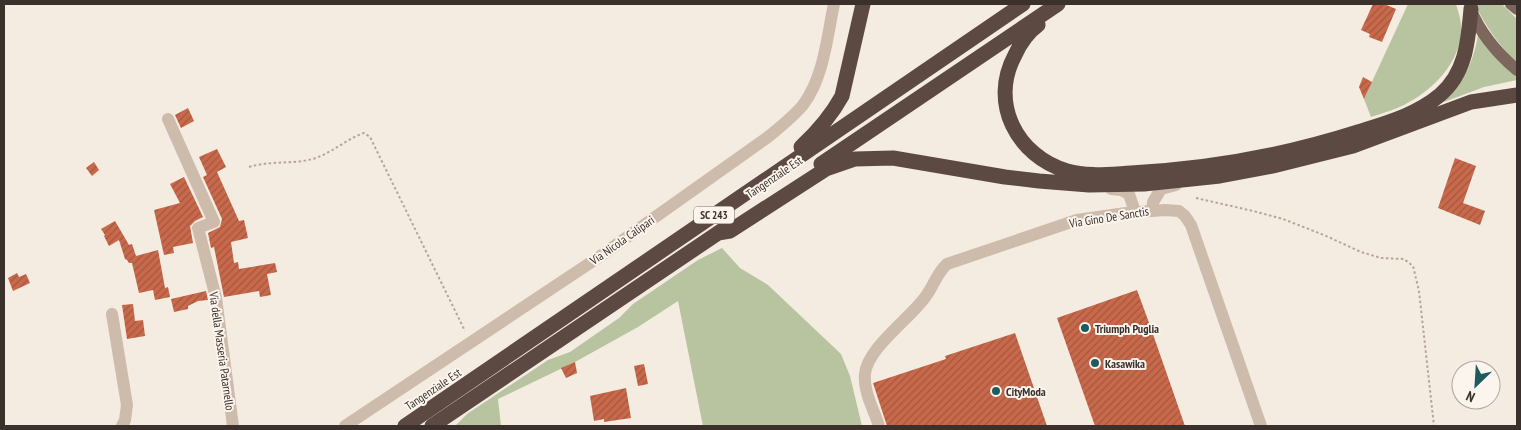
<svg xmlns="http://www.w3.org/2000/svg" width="1521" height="430" viewBox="0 0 1521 430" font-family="'PT Sans Narrow',sans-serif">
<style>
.grass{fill:#b8c4a0}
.building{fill:url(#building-hatch)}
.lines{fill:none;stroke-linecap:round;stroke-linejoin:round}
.path{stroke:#b9a596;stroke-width:2;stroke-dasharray:2.5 2.5;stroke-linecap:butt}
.minor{stroke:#cdbbac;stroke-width:12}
.major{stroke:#7d675c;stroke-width:12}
.highway{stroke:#5c4a42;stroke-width:15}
.poi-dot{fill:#1f5a5e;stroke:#fbf5ee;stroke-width:2}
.labels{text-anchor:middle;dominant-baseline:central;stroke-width:4;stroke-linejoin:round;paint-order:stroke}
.shield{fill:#fbf5ee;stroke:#756b66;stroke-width:1}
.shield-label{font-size:11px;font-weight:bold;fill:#3b302b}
.street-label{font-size:12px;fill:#3b302b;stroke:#fbf5ee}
.poi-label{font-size:12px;font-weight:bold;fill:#3b302b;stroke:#fbf5ee;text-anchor:start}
</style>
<defs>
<pattern id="building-hatch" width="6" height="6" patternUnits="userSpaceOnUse" patternTransform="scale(1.25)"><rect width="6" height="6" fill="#c8694b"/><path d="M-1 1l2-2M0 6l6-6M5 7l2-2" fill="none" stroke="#a4573f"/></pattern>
</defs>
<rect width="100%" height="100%" fill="#f4ebe1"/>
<path class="grass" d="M 1408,4 L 1456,4 C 1458,11 1461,19 1461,27 C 1462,62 1433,90 1404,105 C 1394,110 1382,113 1371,117 L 1364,99 Z
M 1475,4 L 1502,4 L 1517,19 L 1517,63 C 1499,45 1486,27 1475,4 Z
M 1478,35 L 1517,75 L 1517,80 L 1484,87 L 1444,102 C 1464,80 1473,64 1478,35 Z
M 722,248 L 740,268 L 768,285 L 841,354 L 850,376 L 862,426 L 703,426 L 678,301 L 638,327 L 575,362 L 498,399 L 501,426 L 455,426 L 467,414 L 548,360 L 570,352 L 619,318 L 633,304 L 698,260 Z"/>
<path class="building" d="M 1373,4 L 1384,4 L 1396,9 L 1382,42 L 1369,37 L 1370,34 L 1361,30 Z
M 1363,77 L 1372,82 L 1364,99 L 1359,87 Z
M 188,108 L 194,121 L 181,128 L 175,115 Z
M 217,149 L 226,167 L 217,172 L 239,221 L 244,220 L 248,238 L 231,242 L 234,263 L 238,262 L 239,269 L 275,263 L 277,272 L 267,274 L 271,295 L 260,297 L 259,291 L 224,297 L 214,247 L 211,248 L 208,233 L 220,227 L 222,219 L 203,177 L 207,175 L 199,157 Z
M 1455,158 L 1476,166 L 1463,203 L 1485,211 L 1480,225 L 1438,208 Z
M 94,162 L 99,170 L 92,176 L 86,168 Z
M 184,177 L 203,217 L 195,221 L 190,226 L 193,243 L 173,247 L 174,253 L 164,255 L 154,210 L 180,203 L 170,184 Z
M 115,221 L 129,245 L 132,244 L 136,256 L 158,250 L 165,288 L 168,287 L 170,297 L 155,300 L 153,290 L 139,293 L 132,263 L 129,263 L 127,260 L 125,259 L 119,240 L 109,246 L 104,236 L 105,235 L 101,229 Z
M 17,273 L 19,277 L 26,274 L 30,283 L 13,291 L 8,278 Z
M 1137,290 L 1148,320 L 1185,426 L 1095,426 L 1057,318 Z
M 206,291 L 208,300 L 198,301 L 188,306 L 188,309 L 174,312 L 171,299 Z
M 133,304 L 135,321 L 143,320 L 145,336 L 127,339 L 122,305 Z
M 1015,333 L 1047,426 L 887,426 L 873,383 L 946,359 L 945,356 Z
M 575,362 L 577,373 L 566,378 L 561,368 Z
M 644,364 L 648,384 L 638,386 L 634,366 Z
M 626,388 L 631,418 L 604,422 L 604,419 L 594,421 L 590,396 Z"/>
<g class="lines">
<path class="path" d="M 249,167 C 268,161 288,164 308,160 C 329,156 344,140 364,133 L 370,137 L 465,331
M 1196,198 L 1253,211 L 1283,219 L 1324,235 L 1361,252 L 1381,258 L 1404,259 L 1413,266 L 1419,291 L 1434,426"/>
<path class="minor" d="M 168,119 L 214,222 L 198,228 L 216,298 L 233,426
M 1111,189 L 1121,190 L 1129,194 L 1135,212
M 1152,211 L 1153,202 L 1161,189 L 1176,185
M 112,314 L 127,405 L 125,420 L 122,426
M 345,426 L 599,257 L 768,137 C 780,127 793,117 803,105 C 824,77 827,37 834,4
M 879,426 C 874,410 863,391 865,374 C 867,348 911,318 926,296 C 934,285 937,273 947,264 L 1077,220 L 1126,213 L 1165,210 L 1179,211 L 1185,216 L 1191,225 L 1261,426"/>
<path class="major" d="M 1511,4 L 1517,9
M 1470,8 C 1480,33 1498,54 1517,70"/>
<path class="highway" d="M 1038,25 C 1027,33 1020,44 1015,55 C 989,103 1017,156 1067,171 C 1087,177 1111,174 1131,173 C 1209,169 1283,156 1358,132 C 1386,123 1416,115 1440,95 C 1466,73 1468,41 1471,9
M 801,147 C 817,132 831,116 842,96 L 863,4
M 821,164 L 1058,4
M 718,233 L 730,231 L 826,169 L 855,159 L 893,158 L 1005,177 L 1039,181 L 1089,185 L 1144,184 L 1220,176 L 1273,166 L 1353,146 L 1471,102 L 1517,95
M 405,426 L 1023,4
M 432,426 L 727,227"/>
</g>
<g class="poi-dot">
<circle cx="1085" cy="328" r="5"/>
<circle cx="1095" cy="363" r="5"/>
<circle cx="996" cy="391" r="5"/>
</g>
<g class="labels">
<rect class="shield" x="694" y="206.5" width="40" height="17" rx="4"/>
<g class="shield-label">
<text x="714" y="215">SC 243</text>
</g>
<g class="street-label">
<text transform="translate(774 177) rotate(-34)">Tangenziale Est</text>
<text transform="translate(1109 217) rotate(-9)">Via Gino De Sanctis</text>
<text transform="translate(622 240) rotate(-35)">Via Nicola Calipari</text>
<text transform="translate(222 351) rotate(82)">Via della Masseria Patarnello</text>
<text transform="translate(433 389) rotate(-34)">Tangenziale Est</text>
</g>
<g class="poi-label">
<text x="1095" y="328">Triumph Puglia</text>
<text x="1105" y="363">Kasawika</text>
<text x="1006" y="391">CityModa</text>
</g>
</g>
<rect width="1521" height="430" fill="none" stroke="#3b302b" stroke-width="10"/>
<g transform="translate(1476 385) rotate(205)"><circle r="24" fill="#fbf5ee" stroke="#aea6a0"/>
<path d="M0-4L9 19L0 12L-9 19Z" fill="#1f5a5e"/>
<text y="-8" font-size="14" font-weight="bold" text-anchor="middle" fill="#3b302b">N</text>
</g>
</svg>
